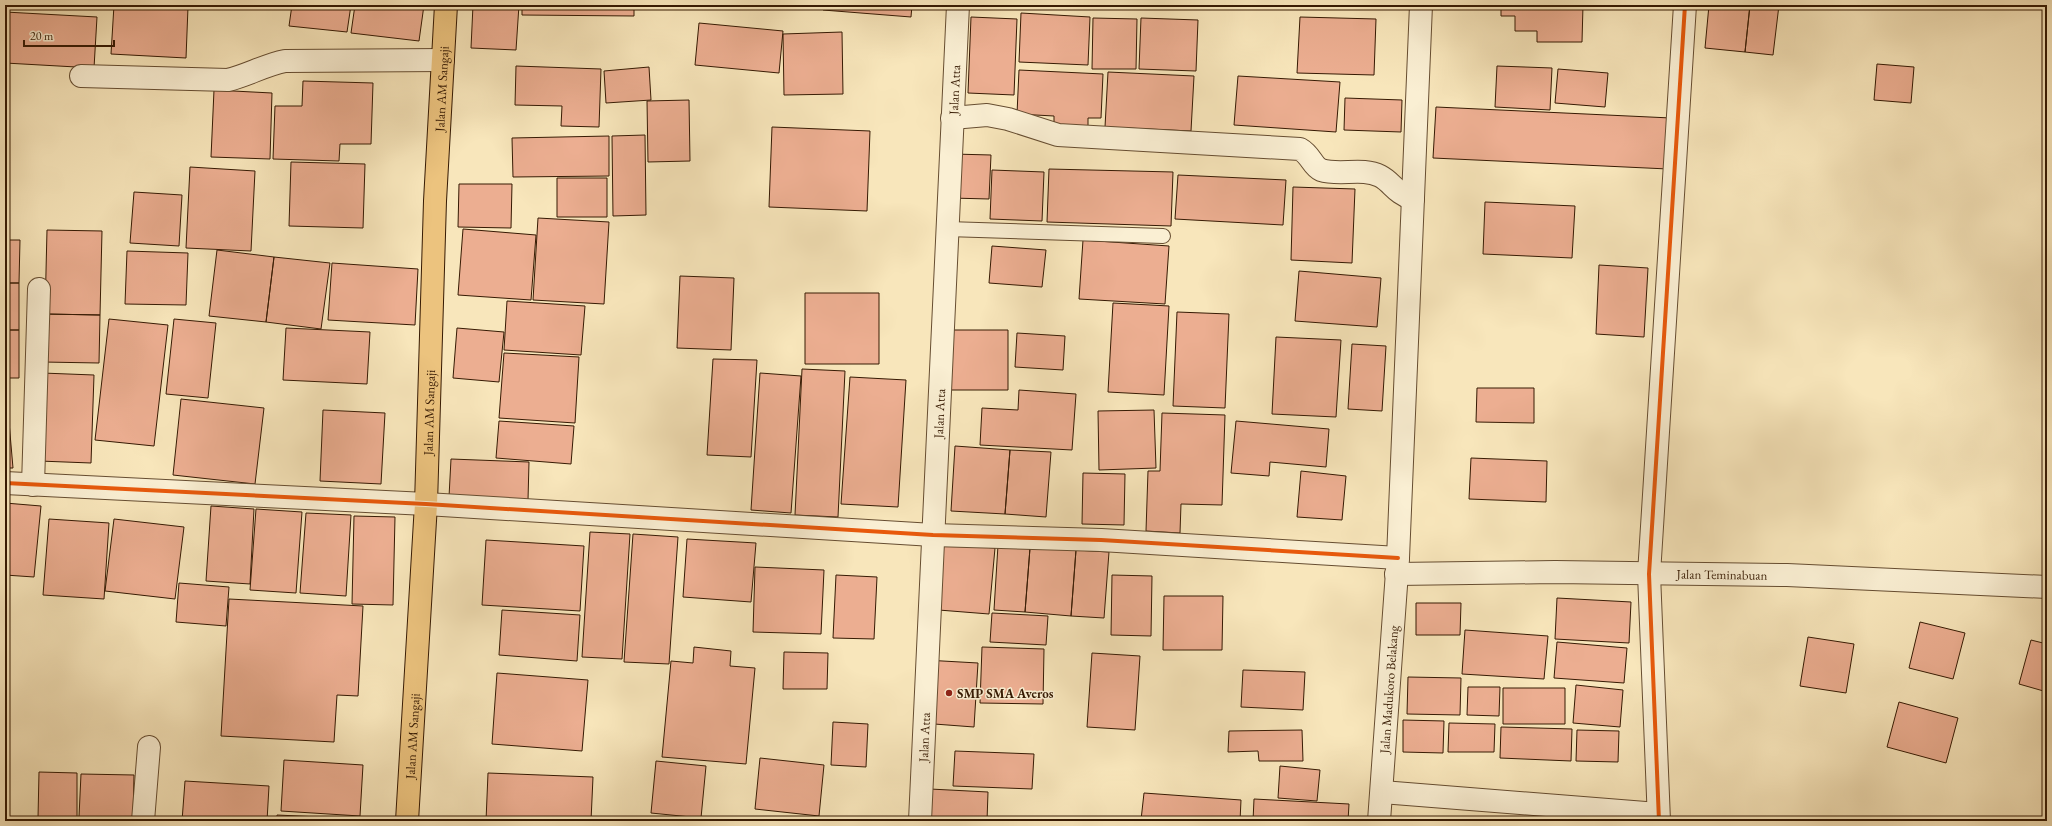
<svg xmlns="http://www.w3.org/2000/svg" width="2052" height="826" viewBox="0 0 2052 826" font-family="'EB Garamond',serif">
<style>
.building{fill:#ecae91;stroke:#361a03}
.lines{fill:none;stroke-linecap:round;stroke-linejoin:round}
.lane-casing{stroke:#664d31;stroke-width:16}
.street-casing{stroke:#664d31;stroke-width:24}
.highway-casing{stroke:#361a03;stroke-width:24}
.lane{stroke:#faefd3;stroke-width:14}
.street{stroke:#faefd3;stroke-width:22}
.highway{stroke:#ecc37e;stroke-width:22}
.cycleway-casing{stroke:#faefd3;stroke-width:6}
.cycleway{stroke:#e8590c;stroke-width:4}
.poi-dot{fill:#8f2418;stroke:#faefd3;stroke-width:1.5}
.labels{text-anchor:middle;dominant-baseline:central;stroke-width:3;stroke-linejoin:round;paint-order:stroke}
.street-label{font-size:13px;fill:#361a03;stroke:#faefd3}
.poi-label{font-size:13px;font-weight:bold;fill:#361a03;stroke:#faefd3;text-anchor:start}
</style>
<rect width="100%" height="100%" fill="#f8e6bb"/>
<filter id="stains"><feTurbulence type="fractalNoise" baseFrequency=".005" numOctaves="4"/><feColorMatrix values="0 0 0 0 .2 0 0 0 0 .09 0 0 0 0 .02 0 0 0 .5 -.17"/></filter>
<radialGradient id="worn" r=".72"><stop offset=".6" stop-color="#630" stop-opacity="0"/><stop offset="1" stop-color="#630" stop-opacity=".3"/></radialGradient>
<path class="building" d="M 114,5 L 188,7 L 186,58 L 111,54 Z
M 292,5 L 351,5 L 347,32 L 289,26 Z
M 355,5 L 424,5 L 419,41 L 351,33 Z
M 473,5 L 519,5 L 516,50 L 471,48 Z
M 522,5 L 634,5 L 634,16 L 522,15 Z
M 824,5 L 912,5 L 911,17 L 823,10 Z
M 1501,5 L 1583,5 L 1582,42 L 1537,42 L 1537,31 L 1515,31 L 1515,16 L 1501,16 Z
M 1709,5 L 1750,5 L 1745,52 L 1705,48 Z
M 1750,5 L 1779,5 L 1773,55 L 1745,52 Z
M 5,12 L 97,17 L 94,68 L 5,63 Z
M 1021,13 L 1090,17 L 1088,65 L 1019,62 Z
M 971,17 L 1017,19 L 1014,95 L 968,93 Z
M 1300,17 L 1376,19 L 1374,75 L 1297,73 Z
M 1093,18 L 1137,19 L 1136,69 L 1092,69 Z
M 1141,18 L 1198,20 L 1196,71 L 1139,69 Z
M 699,23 L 783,31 L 779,73 L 695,65 Z
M 842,32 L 843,94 L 784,95 L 783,34 Z
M 1877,64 L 1914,67 L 1911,103 L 1874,100 Z
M 516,66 L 601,69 L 599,127 L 561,126 L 562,106 L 515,105 Z
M 1497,66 L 1552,68 L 1550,110 L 1495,107 Z
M 649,67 L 651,100 L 606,103 L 604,71 Z
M 1558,69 L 1608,73 L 1605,107 L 1555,103 Z
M 1019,70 L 1103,74 L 1101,118 L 1088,118 L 1088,127 L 1054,125 L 1054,116 L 1017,114 Z
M 1108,72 L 1194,76 L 1191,131 L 1105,127 Z
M 1238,76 L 1340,82 L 1336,132 L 1234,125 Z
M 303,81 L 373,83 L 371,144 L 340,144 L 339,161 L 273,159 L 275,106 L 302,106 Z
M 214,90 L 272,93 L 270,159 L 211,157 Z
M 1345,98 L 1402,100 L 1401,132 L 1344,130 Z
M 689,100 L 690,161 L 648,162 L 647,101 Z
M 1436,107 L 1671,118 L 1668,169 L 1433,158 Z
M 772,127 L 870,131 L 867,211 L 769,207 Z
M 645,135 L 646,215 L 613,216 L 612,136 Z
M 609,136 L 609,176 L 513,177 L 512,138 Z
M 953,154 L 991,155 L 989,199 L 951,198 Z
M 291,162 L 365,164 L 363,228 L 289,226 Z
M 190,167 L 255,171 L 251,251 L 186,248 Z
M 1049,169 L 1173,172 L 1171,226 L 1047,222 Z
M 992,170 L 1044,172 L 1042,221 L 990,219 Z
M 1178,175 L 1286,180 L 1283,225 L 1175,219 Z
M 557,178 L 607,178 L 607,217 L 557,217 Z
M 459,184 L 512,184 L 511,228 L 458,227 Z
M 1293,187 L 1355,189 L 1352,263 L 1291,260 Z
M 134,192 L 182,195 L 179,246 L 130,243 Z
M 1485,202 L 1575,206 L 1572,258 L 1483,254 Z
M 538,218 L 609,222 L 604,304 L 533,300 Z
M 463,229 L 536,235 L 531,300 L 458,295 Z
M 47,230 L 102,231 L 100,315 L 45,314 Z
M 5,240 L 20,240 L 19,283 L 5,283 Z
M 1083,240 L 1169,246 L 1165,304 L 1079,299 Z
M 992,246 L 1046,250 L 1042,287 L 989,283 Z
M 217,250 L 274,257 L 266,322 L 209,316 Z
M 127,251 L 188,253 L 186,305 L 125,304 Z
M 274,257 L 330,263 L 321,329 L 266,322 Z
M 332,263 L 418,269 L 415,325 L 328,320 Z
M 1599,265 L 1648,268 L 1644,337 L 1596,334 Z
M 1299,271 L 1381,278 L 1377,327 L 1295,321 Z
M 680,276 L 734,278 L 731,350 L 677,348 Z
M 5,283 L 19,283 L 19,330 L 5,330 Z
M 805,293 L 879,293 L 879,364 L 805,364 Z
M 507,301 L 585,306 L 581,355 L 504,350 Z
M 1113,303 L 1169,306 L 1164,395 L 1108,392 Z
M 1177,312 L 1229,314 L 1225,408 L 1173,406 Z
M 45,314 L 100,315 L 99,363 L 43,362 Z
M 109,319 L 168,325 L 154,446 L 95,440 Z
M 174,319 L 216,323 L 208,398 L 166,394 Z
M 286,328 L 370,332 L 367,384 L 283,380 Z
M 457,328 L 504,332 L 499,382 L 453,378 Z
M 5,330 L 19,330 L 19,378 L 5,378 Z
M 943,330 L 1008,330 L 1008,390 L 943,390 Z
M 1017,333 L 1065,336 L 1063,370 L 1015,367 Z
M 1276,337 L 1341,340 L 1336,417 L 1272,414 Z
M 1352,344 L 1386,346 L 1382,411 L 1348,409 Z
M 504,353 L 579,357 L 575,423 L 499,418 Z
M 713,359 L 757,360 L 751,457 L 707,455 Z
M 802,369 L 845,371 L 838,517 L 795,515 Z
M 42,373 L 94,375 L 91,463 L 39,461 Z
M 760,373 L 801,376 L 791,513 L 751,510 Z
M 850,377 L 906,380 L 898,507 L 841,504 Z
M 1477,388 L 1534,388 L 1534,423 L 1476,422 Z
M 1019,390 L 1076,394 L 1072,450 L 980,445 L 982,408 L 1018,410 Z
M 181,399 L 264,408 L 255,484 L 173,475 Z
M 323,410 L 385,413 L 381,484 L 320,481 Z
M 1154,410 L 1156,468 L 1099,470 L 1098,411 Z
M 1162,413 L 1225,415 L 1222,505 L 1181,504 L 1180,533 L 1146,531 L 1148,471 L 1160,471 Z
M 499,421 L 574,426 L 571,464 L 496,458 Z
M 1236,421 L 1329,429 L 1326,467 L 1270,462 L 1269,476 L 1231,473 Z
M 5,422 L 9,422 L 13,468 L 5,468 Z
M 955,446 L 1010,450 L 1005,514 L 951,511 Z
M 1010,450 L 1051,452 L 1046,517 L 1005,514 Z
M 1471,458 L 1547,461 L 1546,502 L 1469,499 Z
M 451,459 L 529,462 L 528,500 L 449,497 Z
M 1301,471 L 1346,476 L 1342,520 L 1297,517 Z
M 1083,473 L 1125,474 L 1124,525 L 1082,524 Z
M 5,503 L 41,506 L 34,577 L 5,575 Z
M 211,506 L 254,509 L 250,584 L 206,581 Z
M 256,509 L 302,512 L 296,593 L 250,590 Z
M 306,513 L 351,515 L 346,596 L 300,593 Z
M 354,516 L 395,517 L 393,605 L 352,604 Z
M 49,519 L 109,523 L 104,599 L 43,595 Z
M 114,519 L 184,527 L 175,599 L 105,591 Z
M 590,532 L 630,534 L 622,659 L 582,657 Z
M 633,534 L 678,537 L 669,664 L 624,662 Z
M 687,539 L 756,543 L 751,602 L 683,597 Z
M 486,540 L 584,546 L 580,611 L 482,605 Z
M 931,543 L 995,548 L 989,614 L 926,609 Z
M 998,545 L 1030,548 L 1025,612 L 994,610 Z
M 1030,548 L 1076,550 L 1071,616 L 1025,612 Z
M 1076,550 L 1109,552 L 1104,618 L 1071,616 Z
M 755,567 L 824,570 L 821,634 L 753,632 Z
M 836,575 L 877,577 L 874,639 L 833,638 Z
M 1112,575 L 1152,576 L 1151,636 L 1111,635 Z
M 179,583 L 229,587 L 226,626 L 176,622 Z
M 1164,596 L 1223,596 L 1222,650 L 1163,650 Z
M 1557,598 L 1631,602 L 1629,643 L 1555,639 Z
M 229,599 L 363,606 L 358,696 L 337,695 L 334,742 L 221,736 Z
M 1416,603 L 1461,603 L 1460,635 L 1416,635 Z
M 502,610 L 580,615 L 577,661 L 499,655 Z
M 992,613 L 1048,616 L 1046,645 L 990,642 Z
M 1920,622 L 1965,633 L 1953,679 L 1909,668 Z
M 1465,630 L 1548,636 L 1544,679 L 1462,674 Z
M 1808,637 L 1854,644 L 1846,693 L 1800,686 Z
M 2031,640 L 2047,644 L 2047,692 L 2019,684 Z
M 1557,642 L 1627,648 L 1624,683 L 1554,678 Z
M 694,647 L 731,651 L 730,666 L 755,668 L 746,764 L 662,757 L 671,661 L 693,663 Z
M 982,647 L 1044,649 L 1043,704 L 980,703 Z
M 784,652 L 828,653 L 827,689 L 783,689 Z
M 1092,653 L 1140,656 L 1135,730 L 1087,727 Z
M 925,660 L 978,663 L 974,727 L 921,723 Z
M 1243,670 L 1305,672 L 1303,710 L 1241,707 Z
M 497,673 L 588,680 L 582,751 L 492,744 Z
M 1408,677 L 1461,678 L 1460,715 L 1407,714 Z
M 1576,685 L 1623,690 L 1620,727 L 1573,723 Z
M 1468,687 L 1500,687 L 1499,716 L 1467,715 Z
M 1503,688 L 1565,688 L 1565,724 L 1503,724 Z
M 1899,702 L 1958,718 L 1946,763 L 1887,747 Z
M 1403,720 L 1444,721 L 1443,753 L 1403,752 Z
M 833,722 L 868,724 L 866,767 L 831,765 Z
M 1449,723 L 1495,724 L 1494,752 L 1448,752 Z
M 1501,727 L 1572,729 L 1571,761 L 1500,758 Z
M 1302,730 L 1303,761 L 1259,761 L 1258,751 L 1228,752 L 1229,731 Z
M 1577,730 L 1619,731 L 1618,762 L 1576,761 Z
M 955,751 L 1034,754 L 1032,789 L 953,786 Z
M 760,758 L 824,765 L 819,816 L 755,809 Z
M 284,760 L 363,765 L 360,816 L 281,811 Z
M 656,761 L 706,766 L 701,818 L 651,813 Z
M 1280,766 L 1320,770 L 1317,801 L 1278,798 Z
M 39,772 L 77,773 L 77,818 L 38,818 Z
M 488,773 L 593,777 L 591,821 L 486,821 Z
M 81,774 L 134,775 L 133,819 L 79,817 Z
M 185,781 L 269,786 L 267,821 L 182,821 Z
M 930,789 L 988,792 L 987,821 L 929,821 Z
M 1144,793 L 1241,800 L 1240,821 L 1141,820 Z
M 1254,799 L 1349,804 L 1348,821 L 1253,821 Z
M 277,815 L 362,819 L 361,821 L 277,821 Z
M 81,818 L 135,821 L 80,821 Z"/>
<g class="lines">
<g class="lane-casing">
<path id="lane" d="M 947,229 L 1163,236"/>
</g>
<g class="street-casing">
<g id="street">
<path d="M 81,76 L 228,80 C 248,75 265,65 285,61 L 443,60"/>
<path d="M 952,118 L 987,115 L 1008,119 L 1058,135 L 1300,149 C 1311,155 1312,166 1321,170 C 1340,176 1362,167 1380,176 C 1392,182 1395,193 1413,199"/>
<path d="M 5,483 L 426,504 L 933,535 L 1101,540 L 1398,558"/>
<path d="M 33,485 L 39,289"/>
<path id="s1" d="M 1396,574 L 1555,572 L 1787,575 L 2047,587"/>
<path d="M 1382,792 L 1658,814"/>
<path d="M 143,821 L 149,747"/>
<path id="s2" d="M 920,821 L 958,5"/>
<path id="s3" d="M 1379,821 L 1398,558 L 1421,5"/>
<path d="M 1659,821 L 1649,574 L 1685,5"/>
</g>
</g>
<g class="highway-casing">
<g id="highway">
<path id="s4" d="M 407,821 L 426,504 L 435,201 L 446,5"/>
</g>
</g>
<use href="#lane" class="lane"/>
<use href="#street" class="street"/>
<use href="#highway" class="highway"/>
<g class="cycleway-casing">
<path id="cycleway" d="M 5,483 L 426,504 L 933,535 L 1101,540 L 1398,558
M 1659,821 L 1649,574 L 1685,5"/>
</g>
<use href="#cycleway" class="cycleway"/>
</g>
<circle class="poi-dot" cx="949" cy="693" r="4"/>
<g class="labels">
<g class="street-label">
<text stroke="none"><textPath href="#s4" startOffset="733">Jalan AM Sangaji</textPath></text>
<text stroke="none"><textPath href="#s2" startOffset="732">Jalan Atta</textPath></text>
<text stroke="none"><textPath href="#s4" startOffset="409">Jalan AM Sangaji</textPath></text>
<text stroke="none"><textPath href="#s2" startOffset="408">Jalan Atta</textPath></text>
<text stroke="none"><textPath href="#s1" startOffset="326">Jalan Teminabuan</textPath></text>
<text stroke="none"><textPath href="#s3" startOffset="132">Jalan Madukoro Belakang</textPath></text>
<text stroke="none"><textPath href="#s4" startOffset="85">Jalan AM Sangaji</textPath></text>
<text stroke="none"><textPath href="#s2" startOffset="84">Jalan Atta</textPath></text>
</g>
<g class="poi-label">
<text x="957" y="693">SMP SMA Averos</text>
</g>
</g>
<rect width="2052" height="826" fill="none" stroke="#f8e6bb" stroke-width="20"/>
<rect x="6" y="6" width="2040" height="814" fill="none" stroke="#361a03" stroke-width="2"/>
<rect x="10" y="10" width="2032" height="806" fill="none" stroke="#361a03"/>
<path d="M24 40v6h90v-6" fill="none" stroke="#361a03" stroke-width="2"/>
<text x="30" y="40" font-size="12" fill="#361a03" stroke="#faefd3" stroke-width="3" paint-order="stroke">20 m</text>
<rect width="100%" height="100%" filter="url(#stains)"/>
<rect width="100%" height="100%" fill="url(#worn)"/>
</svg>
